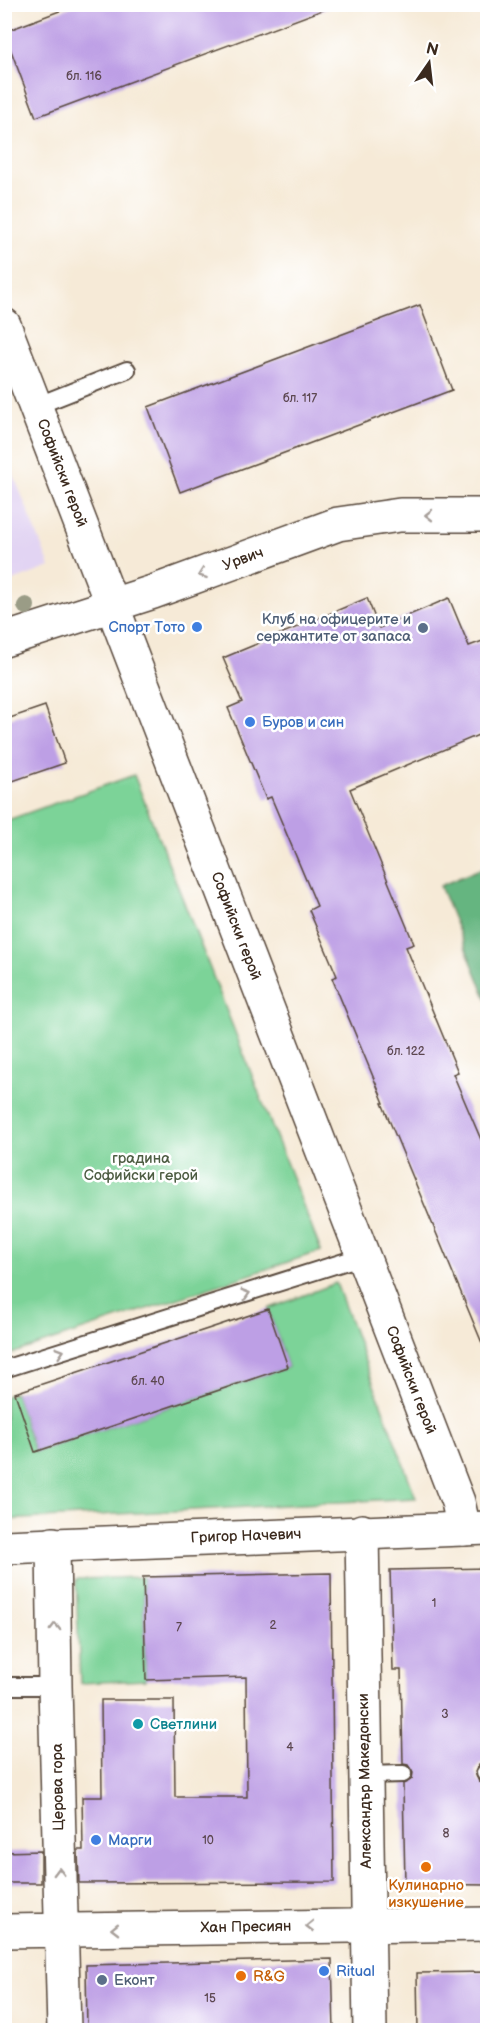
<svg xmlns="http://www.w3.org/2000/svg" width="492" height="2035" viewBox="0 0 492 2035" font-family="'Balsamiq Sans',sans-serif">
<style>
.built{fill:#e2d4f3}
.green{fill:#7cd398;stroke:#5c7e5b;stroke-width:1.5}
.forest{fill:#65b580;stroke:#50704f;stroke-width:1.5}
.building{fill:#bd9fe5}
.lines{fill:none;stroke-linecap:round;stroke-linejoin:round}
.service-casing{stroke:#57473a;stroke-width:20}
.minor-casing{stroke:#57473a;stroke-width:36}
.tertiary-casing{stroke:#57473a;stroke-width:36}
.service{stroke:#fff;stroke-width:16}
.minor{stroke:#fff;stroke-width:33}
.tertiary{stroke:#fff;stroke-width:33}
.tree{fill:#9a9c86}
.oneway{stroke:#a79f9a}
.shop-dot{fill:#3f7fe0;stroke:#fff;stroke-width:2}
.service-dot{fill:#5c6f8a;stroke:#fff;stroke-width:2}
.culture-dot{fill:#0f9aa8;stroke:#fff;stroke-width:2}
.food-dot{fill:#e8710a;stroke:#fff;stroke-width:2}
.labels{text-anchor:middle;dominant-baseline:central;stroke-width:5;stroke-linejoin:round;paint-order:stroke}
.number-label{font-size:12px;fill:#5c4750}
.street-label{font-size:15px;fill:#3b2a1e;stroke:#fff}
.service-label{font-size:15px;fill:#4e5e75;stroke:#fff;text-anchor:end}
.shop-label{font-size:15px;fill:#366cbe;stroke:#fff;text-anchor:start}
.park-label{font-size:15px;fill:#4e5d43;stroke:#fff}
.culture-label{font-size:15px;fill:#0d838f;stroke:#fff;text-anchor:start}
.food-label{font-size:15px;fill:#c56008;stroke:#fff}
</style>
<rect width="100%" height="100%" fill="#fff"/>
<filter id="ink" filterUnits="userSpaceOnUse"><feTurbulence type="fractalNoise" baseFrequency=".0167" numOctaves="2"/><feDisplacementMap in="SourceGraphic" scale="12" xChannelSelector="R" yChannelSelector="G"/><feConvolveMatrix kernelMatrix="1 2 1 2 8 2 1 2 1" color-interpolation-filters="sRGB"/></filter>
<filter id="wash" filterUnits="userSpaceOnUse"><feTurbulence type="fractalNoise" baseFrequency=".008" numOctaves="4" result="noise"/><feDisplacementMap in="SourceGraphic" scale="24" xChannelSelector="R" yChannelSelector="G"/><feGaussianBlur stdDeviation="1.35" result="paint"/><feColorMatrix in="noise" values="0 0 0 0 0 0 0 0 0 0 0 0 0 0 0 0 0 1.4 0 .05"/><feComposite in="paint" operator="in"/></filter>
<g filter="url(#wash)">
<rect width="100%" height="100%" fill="#f6ead7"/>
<path class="built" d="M 5,453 L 50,567 L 5,584 L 4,584 Z"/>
<path class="green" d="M 134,775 L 321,1251 L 5,1356 L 5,821 Z
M 336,1283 L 416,1498 L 5,1520 L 5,1396 L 15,1393 L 35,1452 L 288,1367 L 268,1309 Z
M 143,1577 L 146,1680 L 80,1683 L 76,1579 Z"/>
<path class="forest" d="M 487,866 L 487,1000 L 440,886 Z"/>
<g id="blocks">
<path class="building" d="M 78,4 L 328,4 L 328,8 L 36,117 L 4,32 Z
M 420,305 L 452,390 L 180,492 L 148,407 Z
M 367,598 L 379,628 L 449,598 L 469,646 L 488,639 L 488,731 L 350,789 L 414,944 L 406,947 L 458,1072 L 453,1074 L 488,1156 L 487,1355 L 382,1103 L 384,1103 L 332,978 L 337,976 L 309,910 L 317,906 L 271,797 L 266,799 L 228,708 L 242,702 L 223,658 Z
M 45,706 L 65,763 L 4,784 L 4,720 Z
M 268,1309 L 288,1367 L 35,1452 L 15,1393 Z
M 488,1568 L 488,1762 L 479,1764 L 475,1772 L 479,1782 L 488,1784 L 488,1885 L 405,1884 L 403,1784 L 412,1779 L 413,1773 L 408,1765 L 403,1764 L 401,1670 L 393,1670 L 390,1570 Z
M 331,1573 L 334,1882 L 79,1883 L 78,1850 L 83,1850 L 82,1797 L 102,1797 L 101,1700 L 174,1700 L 175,1797 L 247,1797 L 246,1677 L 146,1680 L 143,1577 Z
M 41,1851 L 41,1883 L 4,1883 L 4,1852 Z
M 332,1959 L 334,2031 L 87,2031 L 86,1965 Z
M 488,1972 L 488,2031 L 418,2031 L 417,1973 Z"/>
</g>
</g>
<g filter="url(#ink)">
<use href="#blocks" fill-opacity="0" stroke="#57473a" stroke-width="1.5"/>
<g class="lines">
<g class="service-casing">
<path id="service" d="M 36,406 L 127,370
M 4,1369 L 363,1256
M 4,1686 L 55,1686
M 485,1773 L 488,1773
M 366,1775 L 403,1774"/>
</g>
<g class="minor-casing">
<path id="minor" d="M 4,325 L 458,1502 L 464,1529
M 4,640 L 153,592 L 338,524 L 400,515 L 488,515
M 362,1531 L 370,2030
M 53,1544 L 55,1686 L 64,2030
M 4,1931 L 488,1924"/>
</g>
<g class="tertiary-casing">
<path id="tertiary" d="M 4,1547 L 488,1528"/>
</g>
<use href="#service" class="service"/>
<use href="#minor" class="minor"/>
<use href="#tertiary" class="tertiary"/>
</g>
<circle class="tree" cx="26" cy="606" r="9"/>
<defs><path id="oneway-chevron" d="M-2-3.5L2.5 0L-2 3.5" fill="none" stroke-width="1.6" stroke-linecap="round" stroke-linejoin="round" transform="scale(1.5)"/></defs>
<g class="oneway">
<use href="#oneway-chevron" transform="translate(429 515) rotate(180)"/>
<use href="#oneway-chevron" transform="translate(202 574) rotate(160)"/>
<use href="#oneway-chevron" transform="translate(246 1294) rotate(-17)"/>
<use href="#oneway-chevron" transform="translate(60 1352) rotate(-17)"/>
<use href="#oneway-chevron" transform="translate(55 1627) rotate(-90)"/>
<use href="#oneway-chevron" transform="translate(59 1872) rotate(-91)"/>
<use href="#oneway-chevron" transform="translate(310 1926) rotate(179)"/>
<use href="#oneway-chevron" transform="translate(115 1929) rotate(179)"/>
</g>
</g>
<g class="shop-dot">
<circle cx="197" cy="627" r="6"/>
<circle cx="250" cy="722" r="6"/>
<circle cx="96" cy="1840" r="6"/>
<circle cx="324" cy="1971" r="6"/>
</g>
<g class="service-dot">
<circle cx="423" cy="628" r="6"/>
<circle cx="102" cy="1980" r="6"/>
</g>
<circle class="culture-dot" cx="138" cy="1724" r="6"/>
<g class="food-dot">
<circle cx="426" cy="1867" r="6"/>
<circle cx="241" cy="1976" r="6"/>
</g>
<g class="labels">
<g class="number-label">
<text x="84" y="76">бл. 116</text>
<text x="300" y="398">бл. 117</text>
<text x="406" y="1051">бл. 122</text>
<text x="148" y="1381">бл. 40</text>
<text x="434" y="1603">1</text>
<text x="273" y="1625">2</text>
<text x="179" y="1627">7</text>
<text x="445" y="1714">3</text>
<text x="290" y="1747">4</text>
<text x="446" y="1833">8</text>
<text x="208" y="1840">10</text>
<text x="210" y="1998">15</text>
</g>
<g class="street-label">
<text transform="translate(62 473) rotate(69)">Софийски герой</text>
<text transform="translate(243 559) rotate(-20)">Урвич</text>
<text transform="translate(236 926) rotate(69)">Софийски герой</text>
<text transform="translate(411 1380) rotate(69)">Софийски герой</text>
<text transform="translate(246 1536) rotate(-2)">Григор Начевич</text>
<text transform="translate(365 1781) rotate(-91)">Александър Македонски</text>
<text transform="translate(58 1787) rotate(-91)">Церова гора</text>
<text transform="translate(246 1927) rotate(-1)">Хан Пресиян</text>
</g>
<g class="service-label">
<text x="411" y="619">Клуб на офицерите и<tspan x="411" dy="17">сержантите от запаса</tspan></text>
<text x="114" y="1980" text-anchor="start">Еконт</text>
</g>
<g class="shop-label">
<text x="185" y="627" text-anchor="end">Спорт Тото</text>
<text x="262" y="722">Буров и син</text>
<text x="108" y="1840">Марги</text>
<text x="336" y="1971">Ritual</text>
</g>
<g class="park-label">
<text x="141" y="1158">градина<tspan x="141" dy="17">Софийски герой</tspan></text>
</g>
<g class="culture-label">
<text x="150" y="1724">Светлини</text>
</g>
<g class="food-label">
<text x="426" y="1885">Кулинарно<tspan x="426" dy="17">изкушение</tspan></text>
<text x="253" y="1976" text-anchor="start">R&amp;G</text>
</g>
</g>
<rect width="492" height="2035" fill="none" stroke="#fff" stroke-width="24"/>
<g transform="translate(429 63) rotate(14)" stroke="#ffffff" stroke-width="4.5" paint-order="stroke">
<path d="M0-4.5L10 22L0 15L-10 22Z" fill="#3b2a1e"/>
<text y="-9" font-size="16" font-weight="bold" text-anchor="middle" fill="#3b2a1e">N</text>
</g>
</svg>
